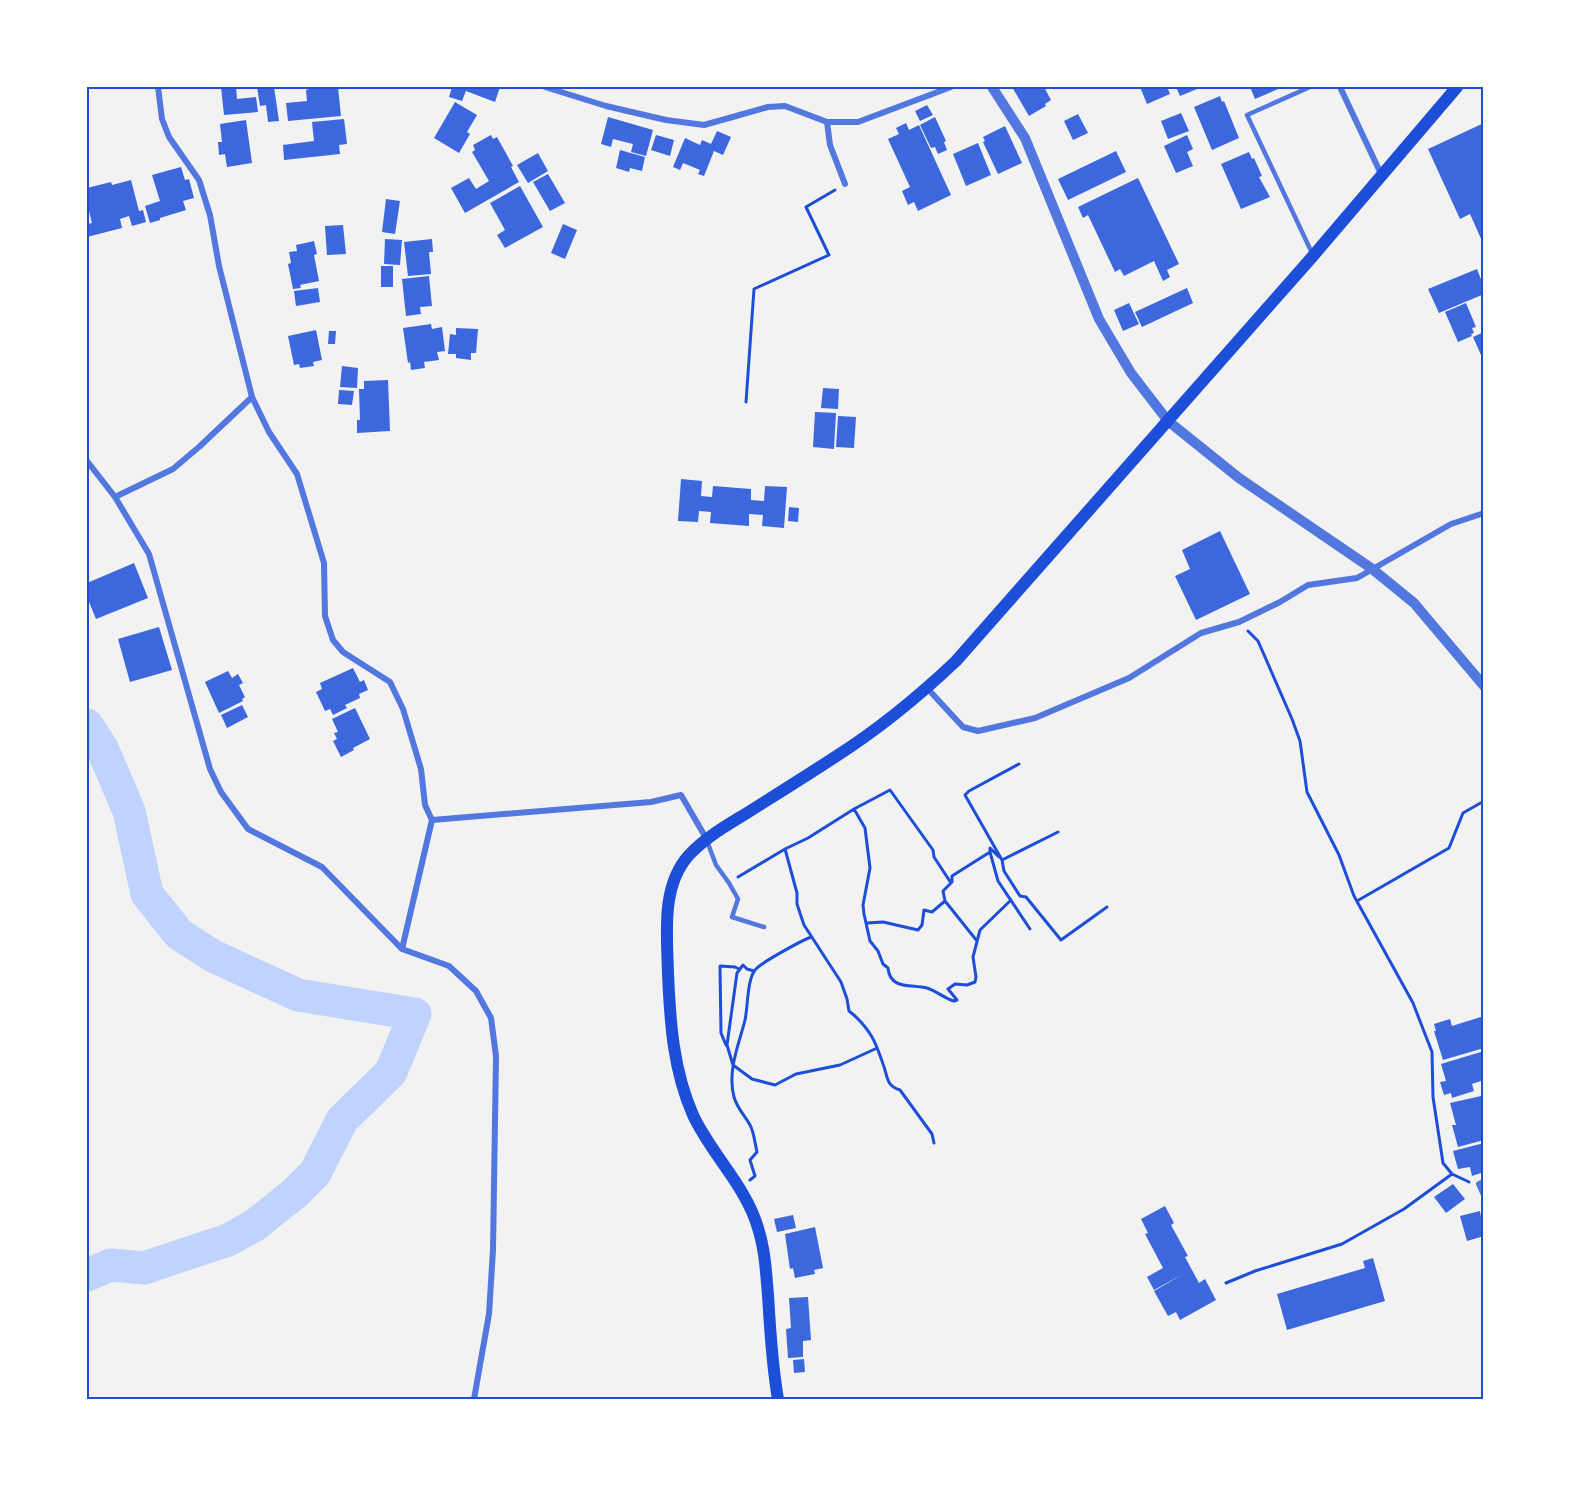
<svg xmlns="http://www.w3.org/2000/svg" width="1571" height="1486" font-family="Quicksand,sans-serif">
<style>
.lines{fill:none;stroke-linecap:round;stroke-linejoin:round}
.river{stroke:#bfd3fe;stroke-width:33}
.building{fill:#3d67dc}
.path{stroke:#1d4ed8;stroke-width:3}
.service{stroke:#5277de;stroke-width:4.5}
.minor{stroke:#5277de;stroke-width:6}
.tertiary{stroke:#5277de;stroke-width:10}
.secondary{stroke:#1d4ed8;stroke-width:12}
.neatline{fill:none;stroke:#1d4ed8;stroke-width:2}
</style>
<rect width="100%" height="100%" fill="#f2f2f2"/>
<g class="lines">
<path class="river" d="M87,725L102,748L129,811L147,894L179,934L213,956L298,995L415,1014L391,1072L342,1120L315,1173L295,1193L255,1225L228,1240L144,1268L111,1265L87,1275"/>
</g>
<path class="building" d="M221,87H236L237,99L256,97L258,112L224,115Z
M257,87H274L279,121L268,122L266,105L260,106Z
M309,87H338L341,116L288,121L286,103L307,101L306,90L309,89Z
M452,87H500L495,102L466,91L462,101L449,97Z
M1012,87H1044L1051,100L1045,104L1046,106L1029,116Z
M1140,87H1167L1170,94L1147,104Z
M1176,87H1202L1180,96Z
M1250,87H1283L1255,99Z
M1220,96L1222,102L1224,101L1239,138L1212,150L1194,107Z
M455,102L477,115L467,132L470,134L459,153L434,138Z
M927,105L933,115L920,121L915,111Z
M1181,113L1189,131L1168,139L1161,121Z
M1078,114L1088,133L1073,140L1064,121Z
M608,117L653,130L646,156L631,152L633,144L613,139L611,147L601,144Z
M935,117L946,141L944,142L947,150L938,154L935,147L931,148L920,125Z
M344,119L347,144L339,145L340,154L284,160L283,145L314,141L312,122Z
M246,120L252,163L227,167L225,154L219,155L218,142H222L220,124Z
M906,123L909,130L919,125L951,195L918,211L914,202L908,205L902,191L910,187L888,139L899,134L896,128Z
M1484,123V240L1482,241L1470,214L1460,219L1428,149Z
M1005,126L1022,163L998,174L983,142L985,141L983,137Z
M717,131L731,137L723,155L714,151L704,176L698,174L700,170L683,163L680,170L673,167L685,138L700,145L702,140L711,144Z
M491,135L493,139L497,137L513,166L511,167L519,182L465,213L451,188L469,178L476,189L489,181L472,152L475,150L473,145Z
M656,135L674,140L670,156L651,150Z
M1187,135L1193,149L1187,152L1193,166L1176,173L1164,146Z
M978,143L991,175L966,186L953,154Z
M620,150L645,157L642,171L630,168L629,172L616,168Z
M1116,151L1126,172L1068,200L1058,179Z
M1249,152L1252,159L1254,158L1262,176L1259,177L1270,197L1241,209L1221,164Z
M538,153L548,171L528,183L517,165Z
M181,167L185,180L189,179L194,198L183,201L186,210L160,218V220L150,223L145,206L160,201L152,175Z
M548,174L565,203L550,211L533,182Z
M1138,178L1179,264L1167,270L1170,277L1163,281L1154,261L1124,276L1120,269L1115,272L1088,215L1083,218L1078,207Z
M131,180L139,211L143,210L146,222L132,226L129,216L120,219L122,228L87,237V224L92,223L87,203V188L111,182L112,185Z
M520,186L543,227L505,248L497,235L505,230L490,203Z
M386,199L400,201L395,234L382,232Z
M563,224L577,230L565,259L551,253Z
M343,225L346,254L327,255L325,226Z
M385,239L402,240L400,265L384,264Z
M432,239L433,252H429L431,274L408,276L404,242Z
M314,241L317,254L314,255L319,281L300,285L301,288L293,289L288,264L291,263L289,252L297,251L296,245Z
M381,266H393V287H381Z
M1477,269L1484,287V294L1439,313L1428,289Z
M429,276L432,306L420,307L421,314L406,316L402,279Z
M318,288L320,302L296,306L294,291Z
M1187,288L1193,303L1142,327L1135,312Z
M1129,303L1139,324L1123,331L1114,310Z
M1466,303L1476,327L1472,328L1474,333L1471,334L1472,336L1458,342L1445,312Z
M431,324L432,329L442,327L445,351L437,352L439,360L424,362L425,368L411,370L410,362L408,363L403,328Z
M456,328L478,329L476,353H471V360L456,358V354H448L450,334L456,335Z
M316,330L322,360L313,362L314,366L300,368L299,364L294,365L288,336Z
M329,331H336L335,344H328Z
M1484,332V362L1473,337Z
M342,366L358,368L357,388L340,387Z
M388,380L390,431L357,433V420H360L359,389H364V381Z
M823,388L839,389L838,409L821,408Z
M339,390L354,391L352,405L338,404Z
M815,412L836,413L834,449L813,447Z
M838,416L856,417L854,448L836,447Z
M681,479L702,481L701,496L712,497L713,486L751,489V500L764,501L765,486L787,487L784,528L762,526L763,515L749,514V526L710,523L711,512L699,511L698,522L678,521Z
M789,507L799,508L798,522L788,521Z
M1220,531L1250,594L1196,620L1175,576L1190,569L1182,550Z
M134,563L148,598L96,619L87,597V583Z
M159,627L172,670L130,682L118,639Z
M353,668L360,682L364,680L368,690L359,694L360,698L345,705L347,708L333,715L330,709L325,711L316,692L322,689L320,683Z
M228,671L232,678L238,674L243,683L239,685L245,697L242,699L243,701L219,713L205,682Z
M242,705L248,717L227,728L221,715Z
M355,708L370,739L353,748L354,750L341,757L333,741L337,739L334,733L338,732L332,719Z
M1484,1016V1048L1443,1060L1434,1031H1436L1434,1024L1450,1019L1452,1026Z
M1484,1051V1080L1472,1084L1474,1091L1452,1098L1451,1093L1444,1095L1440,1082L1446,1081L1441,1064Z
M1481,1096L1482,1101H1484V1140L1458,1147L1452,1125H1456L1450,1103Z
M1484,1143V1172L1472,1176L1470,1167L1458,1169L1453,1151Z
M1453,1184L1465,1199L1446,1213L1434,1197Z
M1165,1206L1174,1223L1171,1225L1188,1256L1185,1257L1199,1283L1205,1279L1216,1300L1180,1320L1176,1312L1168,1316L1154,1291L1185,1273L1154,1290L1147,1277L1163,1268L1145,1234L1148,1233L1141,1219Z
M1480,1211L1484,1236L1467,1241L1460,1216Z
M793,1215L796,1228L777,1232L774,1219Z
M815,1227L823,1268L814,1270L815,1274L795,1278L793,1268L790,1269L785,1234Z
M1373,1258L1385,1301L1287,1330L1277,1294L1365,1268L1363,1261Z
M808,1297L811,1340L803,1341V1357L788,1358L786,1329L791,1328L789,1298Z
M804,1359L805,1372L794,1373L793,1360Z"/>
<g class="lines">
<path class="path" d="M746,402L754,289L829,255L806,207L835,190
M1248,631L1258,641L1292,719L1300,741L1307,792L1339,855L1354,896L1413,1003L1432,1052L1433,1097L1443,1163L1452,1174L1469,1182
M1019,764L969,791L965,795L1002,860L1004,871L1020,896L1026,897L1061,940L1107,907
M854,809L865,828L870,868L863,905L864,914L870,941L878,951L883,964L888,968C890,990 911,984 927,988C937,991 945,999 954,1001L957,1000L948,989L955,984L967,985L975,982L976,977L973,957L980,930L1011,900
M785,849L797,893V904L804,925L841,982L847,999L849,1011C858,1018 866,1027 872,1037C876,1044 880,1055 883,1064C888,1076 885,1085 900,1090L932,1134L934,1143
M990,852L998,881L1030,929
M1002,860L1058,832
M738,877L785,849L808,838L854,809L890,790L933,850L934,857L951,883
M945,901L977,941
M1357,901L1449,848L1463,813L1484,801
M867,923L883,922L918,930L922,925L924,910L932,912L945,901L943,891L952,882V876L990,852V848L999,857
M754,971L747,969L743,965L737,973L727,1045L733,1065L752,1079L775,1085L796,1074L840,1065L875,1049
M726,1045L721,1033L720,966L735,967L739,969
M750,1180L755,1176L750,1160L757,1152C755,1144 754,1132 750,1125C745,1116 737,1108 734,1097C727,1071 739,1044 745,1020C748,1007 747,980 755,970C760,963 801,941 811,937
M1226,1283L1255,1271L1342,1244L1404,1209L1452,1174"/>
<path class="service" d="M1310,87L1247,115L1312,253
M707,841L716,865L729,883L738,899L732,917L764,927"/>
<path class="minor" d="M158,87L162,119L169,137L199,180L210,215L219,266L252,397L269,432L297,474L324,563L325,616L333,640L343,652L390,682L403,709L421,769L425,805L432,820L402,949
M545,87L606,106L666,120L704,125L768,107L785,106L827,122H858L951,87
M1340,87L1382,176
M827,122L830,145L845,184
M87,461L115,497L149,554L210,769L221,792L248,829L322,867L402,949L449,966L476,991L491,1018L496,1056L493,1250L489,1314L474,1399
M115,497L173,469L199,447L252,397
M927,688L963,727L978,731L1035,718L1129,678L1201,633L1239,622L1280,602L1308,585L1357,578L1451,524L1484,513
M432,820L651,802L681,795L706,838
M1484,1182L1479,1184L1484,1195"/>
<path class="tertiary" d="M992,87L1025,138L1099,319L1131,373L1168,421L1239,478L1371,568L1414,603L1484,686"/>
<path class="secondary" d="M778,1399C772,1365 770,1330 768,1295C766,1272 765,1250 758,1228C746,1186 711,1154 693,1115C673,1070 670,1021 668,973C667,934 661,886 689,855C706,837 726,826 747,813C777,794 806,776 835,757C879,729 918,697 956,661L1313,256L1457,87"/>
</g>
<rect width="1571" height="1486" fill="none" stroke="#ffffff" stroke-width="177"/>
<rect x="88" y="88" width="1394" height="1310" class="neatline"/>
</svg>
